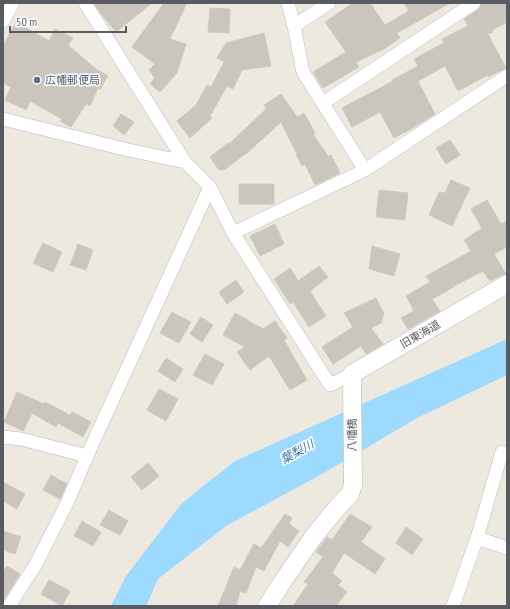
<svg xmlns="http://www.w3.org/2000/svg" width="510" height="609" font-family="'PT Sans Narrow','Noto Sans JP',sans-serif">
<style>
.water{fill:#9cdaff}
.building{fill:#cac5bd;stroke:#d2cabc}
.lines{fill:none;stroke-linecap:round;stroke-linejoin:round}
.street-casing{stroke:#b7babf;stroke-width:14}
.secondary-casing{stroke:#b5b9bf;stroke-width:19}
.street{stroke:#fff;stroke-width:13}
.secondary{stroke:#fff;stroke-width:18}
.service-dot{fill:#5c6f8a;stroke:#fff;stroke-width:1.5}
.labels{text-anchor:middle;stroke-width:3;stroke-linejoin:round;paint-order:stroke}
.service-label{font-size:11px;fill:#4e5e75;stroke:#fff;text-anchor:start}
.street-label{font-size:11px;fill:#585c61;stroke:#fff}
.water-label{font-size:12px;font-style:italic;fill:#2f76b1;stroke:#fff}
</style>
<rect width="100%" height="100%" fill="#ede9de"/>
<path class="water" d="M507,339V375L417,418L322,474L226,526L158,579L146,606H111L126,576L182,503L235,461Z"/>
<path class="building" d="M94,3H152L116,32L102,15Z
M164,3H187L170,39L186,44L177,73L160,92L150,84L155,78L149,70L155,64L132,47Z
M353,3H370L385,25L409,11L404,3H450L397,33L400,38L384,49L356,62L359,67L323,88L313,72L346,52L325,22Z
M482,3H507V22L492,30L493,32L488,34L506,68L488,77V75L458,91L445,66L418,81L435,114L413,128L394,138L380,112L352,127L342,108L393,81L392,80L418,66L414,59L444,43L442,39L468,26L464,19L479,9L481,6Z
M210,8L230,9L229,33L208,32Z
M16,22L49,41L55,29L73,38L68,45L96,69L108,76L100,89L98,88L90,106L86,104L71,127L60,121L62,119L30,101L26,110L5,100L11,87L3,83V46Z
M264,33L271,66L242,70L233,89L227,86L210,116L212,118L190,138L177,121L196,105L207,85L211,87L224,62L217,58L226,43Z
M281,94L297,117L304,113L315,133L313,134L328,156L331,155L340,173L315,185L305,164L302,166L296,154H297L281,122L246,154H245L224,170H219L210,157L228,143L229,144L266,109L264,105Z
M121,114L134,122L124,135L113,126Z
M450,140L460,155L446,164L436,148Z
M451,180L470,188L452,226L429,215L439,192L445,193Z
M239,184H274V204H239Z
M379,190L408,193L405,220L376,217Z
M487,200L501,224L507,221V247L494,254L506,274L502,275L490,281L483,271L454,286V287L432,299L440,311L408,329L401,318L414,311L406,296L430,282L426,276L471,251L464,240L482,228L471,209Z
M275,224L284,244L260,256L250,236Z
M43,243L62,252L53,272L33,263Z
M78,244L93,250L86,270L70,265Z
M372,246L400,254L394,276L369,269Z
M319,266L328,277L310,291L326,316L309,327L293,302L290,304L274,279L290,268L298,281Z
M236,280L244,292L227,304L219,292Z
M376,298L384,313L381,323L371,328L383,344L366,354L361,346L333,364L322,347L353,327L344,313Z
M172,312L191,322L179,343L160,333Z
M235,313L263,329L275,321L287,338L284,340L307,380L290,390L269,356L250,370L237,352L245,347L223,335Z
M201,317L213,325L202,342L190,334Z
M205,354L224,364L212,385L193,375Z
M166,358L183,369L175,382L158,371Z
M159,389L178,399L166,421L147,410Z
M17,392L44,404L45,402L70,415L72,412L91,422L83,437L58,423L56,427L32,413L23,431L4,422Z
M148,463L159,476L142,490L131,477Z
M51,475L67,484L60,499L43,490Z
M3,482L25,494L17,509L3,501Z
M109,510L128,521L120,535L100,525Z
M285,514L292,518L289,524L299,531L288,547L280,541L264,571L256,567L246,593L240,591L236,606H218L234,567L240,570L254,544L261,548Z
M350,514L372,527L361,542L385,559L375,574L344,553L332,573L342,581L338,585L347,592L336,606H293L308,584L304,582L323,557L316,552L327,537L332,540Z
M82,521L101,532L93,546L74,536Z
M406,527L423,539L412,555L396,543Z
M3,531L21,537L15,554L3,550Z
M7,566L20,574L3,601V572Z
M49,580L70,591L62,606L41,594Z"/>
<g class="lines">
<defs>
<path id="street" d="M85,3L185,162L210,187L233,233L330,385L352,374
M288,3L294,26L303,72L365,170
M3,21L13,3
M294,26L329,3
M323,103L474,3
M3,119L124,149L185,162
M233,233L365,170L507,76
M3,437L21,439L87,456
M477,538L507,548
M9,606L36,564L67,503L87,456L210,187
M453,606L477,538L502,452"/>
<path id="secondary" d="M267,606L283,581L314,536L336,509L350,494L353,485L352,374L507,284"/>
</defs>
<use href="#street" class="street-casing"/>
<use href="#secondary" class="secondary-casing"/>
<use href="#street" class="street"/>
<use href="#secondary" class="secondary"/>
</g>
<circle class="service-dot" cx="37" cy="80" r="4"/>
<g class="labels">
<g class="service-label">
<text x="45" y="84">広幡郵便局</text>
</g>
<g class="street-label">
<text transform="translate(420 334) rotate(-30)" y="4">旧東海道</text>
<text transform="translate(352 435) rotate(-90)" y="4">八幡橋</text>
</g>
<g class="water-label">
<text transform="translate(297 452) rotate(-29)" y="4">葉梨川</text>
</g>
</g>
<rect width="510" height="609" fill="none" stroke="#585c61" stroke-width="8"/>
<path d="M10 26v6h116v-6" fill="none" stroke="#585c61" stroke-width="2"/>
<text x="16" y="26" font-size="12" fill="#585c61" stroke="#ffffff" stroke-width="3" paint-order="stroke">50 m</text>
</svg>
